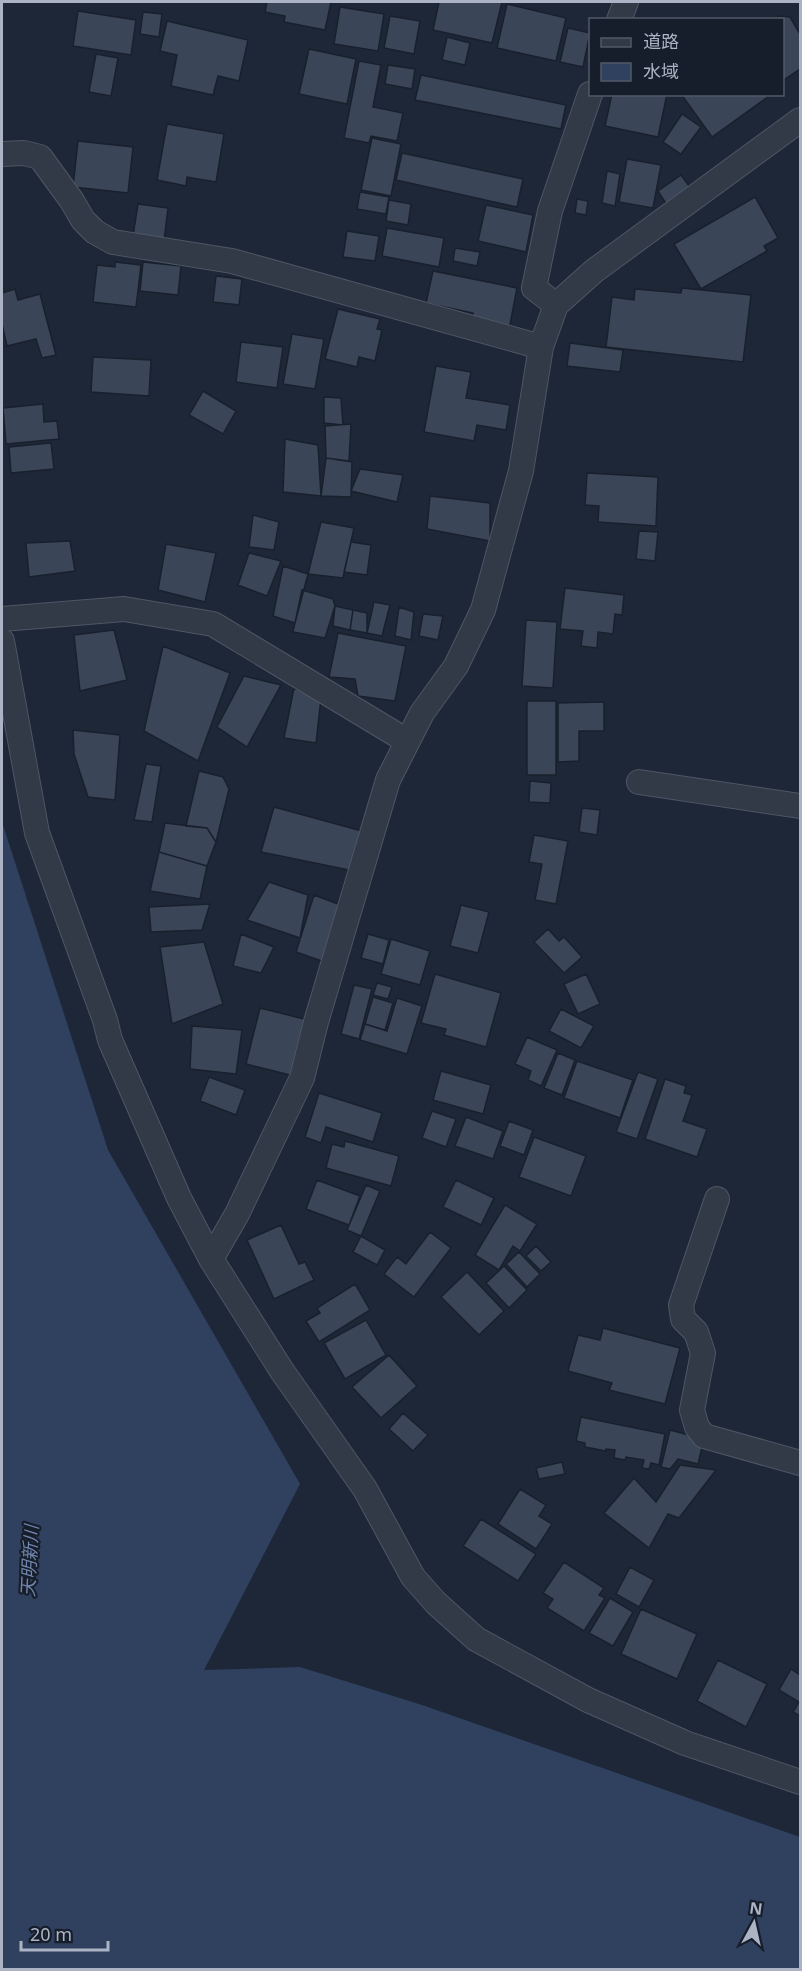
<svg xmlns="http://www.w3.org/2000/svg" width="802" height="1971" font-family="'Noto Sans','Noto Sans JP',sans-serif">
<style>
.water{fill:#30415f}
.building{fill:#3a4557;stroke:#19202d;stroke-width:1.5}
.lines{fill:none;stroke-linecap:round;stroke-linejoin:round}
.minor-casing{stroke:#4f5665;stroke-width:26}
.minor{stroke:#323947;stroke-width:24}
.labels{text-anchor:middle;stroke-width:4.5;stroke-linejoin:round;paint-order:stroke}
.water-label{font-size:18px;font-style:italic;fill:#7287af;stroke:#171e2b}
</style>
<rect width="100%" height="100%" fill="#1e2737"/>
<path class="water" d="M2,822L108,1150L300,1484L204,1670L300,1667L422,1705L800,1837V1969H2Z"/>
<path class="building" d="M267,2H331L325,30L284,22L285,16L265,12Z
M439,2H502L492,43L433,30Z
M507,4L566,18L556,61L497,48Z
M340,7L384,14L378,51L334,44Z
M78,11L136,20L131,55L73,46Z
M143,12L162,14L159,37L140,34Z
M390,16L420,21L414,54L384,48Z
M779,16L790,17L800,34V69L782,81V20H774Z
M167,21L248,40L239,81L218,76L213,95L171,86L177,55L160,51Z
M568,28L590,33L583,67L560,62Z
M447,37L470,43L465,65L442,60Z
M309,49L356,59L347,104L299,94Z
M96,54L118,58L111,96L89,92Z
M359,61L381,65L373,107L403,113L397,141L371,136L369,143L344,138Z
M388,65L415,69L412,89L385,84Z
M421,75L566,105L561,129L415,100Z
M612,94H667L658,137L605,126Z
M681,94H772L712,137Z
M682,114L701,127L681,154L663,142Z
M167,124L224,134L216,182L187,177L186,186L157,180Z
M372,138L401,144L391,196L361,190Z
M78,141L133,147L128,193L73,187Z
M402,153L523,179L517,207L396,180Z
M627,159L661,165L653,208L619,202Z
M607,171L620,174L615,206L602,203Z
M681,175L692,190L668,207L658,191Z
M360,192L389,197L386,214L357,209Z
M755,197L778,238L764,246L767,251L701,289L674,244Z
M577,199L588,201L586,215L575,213Z
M389,200L411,204L408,225L386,221Z
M138,204L168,208L164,241L133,236Z
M486,205L533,215L526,252L478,241Z
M387,228L444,238L439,267L382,256Z
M347,231L379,236L375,261L343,257Z
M455,248L480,252L477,266L453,261Z
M115,262L141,265L136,307L93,302L97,265L115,267Z
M143,262L181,266L178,295L140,291Z
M433,271L517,288L509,330L471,322L473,313L426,303Z
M216,276L242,279L239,305L213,302Z
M682,288L751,295L743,362L606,347L612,297L634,300L635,289L681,293Z
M15,289L18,300L40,294L56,355L42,358L36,339L7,346L2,324V293Z
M338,309L380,319L377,329L382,330L375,361L359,357L357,367L325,359Z
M292,334L324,339L315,389L283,384Z
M241,342L283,347L277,388L236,382Z
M570,343L623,350L620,372L567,366Z
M93,357L151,360L149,396L91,392Z
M436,366L471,372L466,398L510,405L506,430L477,425L474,441L424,432Z
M203,391L236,411L223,434L189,415Z
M324,397L341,398L343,425L324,423Z
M43,404L44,422L57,421L59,439L6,444L3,408Z
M351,424L349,461L326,458L325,426Z
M285,439L318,445L321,496L283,492Z
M51,443L54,469L11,473L9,447Z
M326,458L352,462L351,497L321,496Z
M360,469L403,475L397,502L351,491Z
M587,473L658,477L656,526L598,522L599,506L585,505Z
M430,496L490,503V541L427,529Z
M253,515L279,522L274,550L249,547Z
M321,522L354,528L343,578L308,574Z
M639,531L658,532L655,561L636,559Z
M70,541L75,571L29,577L26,543Z
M351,542L371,545L367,575L344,572Z
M166,544L216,553L205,602L158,590Z
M249,553L281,561L267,596L238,585Z
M283,566L308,574L295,623L273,616Z
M565,588L624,595L622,615L615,614L613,634L598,632L597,648L581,646L583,631L560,629Z
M302,590L333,599L335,606L325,638L293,632Z
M374,602L390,605L382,636L367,633Z
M335,606L353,610L350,630L333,626Z
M399,607L414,612L411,640L395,636Z
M353,610L367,613V633L350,630Z
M423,614L443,616L438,640L419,636Z
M526,620L557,622L553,688L522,686Z
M114,630L127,680L80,691L74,635Z
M338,633L406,646L395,701L358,696L355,679L329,677Z
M163,646L230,673L198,761L144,731Z
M244,676L281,685L247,747L217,727Z
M294,688L321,698L316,743L284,738Z
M527,701H556V775H527Z
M604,702V731H579V761L558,762V703Z
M73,730L120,735L115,800L88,797L74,754Z
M146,764L161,766L152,822L134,820Z
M199,771L223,777L229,789L216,842L207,828L186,826Z
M530,781L551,783L550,803L529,802Z
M274,807L362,831L349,870L261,852Z
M582,808L600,810L597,835L579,832Z
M165,823L207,828L216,842L207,866L159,852Z
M534,835L568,841L556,904L535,900L542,864L529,862Z
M159,852L207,866L200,899L150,891Z
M269,882L308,895L300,938L247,920Z
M314,895L346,907L330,964L296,952Z
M210,904L202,930L151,932L149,907Z
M461,905L489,912L478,953L450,946Z
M548,929L559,941L564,937L582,957L564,973L534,942Z
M241,934L274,947L261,973L233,966Z
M368,934L389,940L383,964L361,958Z
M391,939L430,951L420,985L381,974Z
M204,942L223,1004L172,1024L160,947Z
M435,974L501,993L486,1047L444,1035L446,1029L421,1023Z
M586,974L600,1004L578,1014L564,984Z
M377,983L392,987L388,999L373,995Z
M354,985L372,989L359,1039L341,1034Z
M373,997L393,1003L385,1030L365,1024Z
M397,998L422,1006L407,1054L360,1040L365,1024L387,1031Z
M260,1008L316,1022L302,1078L246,1064Z
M561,1009L594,1026L581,1048L549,1031Z
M192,1026L242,1030L236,1074L190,1069Z
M527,1037L557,1050L541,1086L528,1080L531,1071L515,1064Z
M558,1053L575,1060L562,1095L544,1088Z
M577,1061L633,1080L620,1118L564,1098Z
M441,1071L491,1085L483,1114L433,1100Z
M638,1072L658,1079L637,1139L616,1132Z
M209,1077L245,1090L236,1115L200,1101Z
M665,1079L686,1086L684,1093L692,1095L683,1121L707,1129L697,1157L645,1139Z
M319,1093L382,1113L373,1142L326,1127L321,1143L305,1137Z
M432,1111L456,1119L446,1147L422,1138Z
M466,1117L503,1131L493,1159L455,1146Z
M509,1121L533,1130L524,1155L500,1146Z
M534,1137L586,1156L571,1196L519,1177Z
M345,1141L399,1156L391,1186L326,1168L332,1144L344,1147Z
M317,1180L360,1196L349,1225L306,1209Z
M456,1180L494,1198L481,1225L443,1207Z
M366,1185L380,1191L361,1236L347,1230Z
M505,1205L537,1224L520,1251L513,1246L499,1270L475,1255Z
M281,1225L299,1264L305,1262L314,1280L274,1299L247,1240Z
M430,1232L451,1248L414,1297L384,1274L397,1257L406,1264Z
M361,1236L385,1250L377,1265L353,1252Z
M536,1246L551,1262L541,1271L526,1256Z
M519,1252L540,1274L527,1287L506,1264Z
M504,1266L527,1290L509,1308L486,1283Z
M467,1272L504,1311L479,1335L441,1297Z
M355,1284L370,1310L319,1342L306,1321L320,1313L317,1308Z
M366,1320L386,1355L345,1379L324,1343Z
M603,1328L680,1348L665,1404L609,1390L612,1383L568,1371L578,1335L600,1340Z
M389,1355L417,1386L381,1418L352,1387Z
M403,1413L428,1435L413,1451L389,1429Z
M581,1417L665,1434L659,1465L651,1463L649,1469L642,1468L644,1460L626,1457L625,1460L614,1458L615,1450L606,1449V1451L585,1447V1443L576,1441Z
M670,1430L704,1439L698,1464L678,1459L670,1469L661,1467Z
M562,1462L565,1474L539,1479L536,1468Z
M680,1465L716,1470L679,1518L668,1514L649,1548L604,1513L634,1478L656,1502Z
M520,1489L546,1505L539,1516L552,1524L536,1549L498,1524Z
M481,1519L536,1554L518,1581L463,1546Z
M564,1562L604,1588L599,1595L605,1598L584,1631L547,1608L553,1599L543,1593Z
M630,1567L654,1580L639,1607L616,1594Z
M610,1598L633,1612L613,1646L589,1633Z
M641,1609L697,1634L677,1679L621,1654Z
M718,1660L767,1684L746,1727L697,1701Z
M791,1669L800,1675V1716L793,1712L799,1702L779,1690Z"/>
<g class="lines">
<defs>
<path id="minor" d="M619,20L626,2
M2,154L24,153L40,157L72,201L83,220L95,232L113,242L232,261L541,347
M556,305L534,288L550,211L590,94
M2,619L124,609L213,624L407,741
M2,641L37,833L105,1020L110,1040L179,1198L211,1259L282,1371L365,1489L413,1577L436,1603L476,1639L588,1700L685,1743L800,1782
M639,782L800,806
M717,1199L681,1305L683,1319L696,1332L703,1353L692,1410L697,1427L704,1436L800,1463
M211,1259L237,1214L302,1078L316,1022L388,780L422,713L456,666L483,610L521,471L541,347L556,305L594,271L800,120"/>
</defs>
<use href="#minor" class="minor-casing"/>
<use href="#minor" class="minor"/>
</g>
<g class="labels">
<g class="water-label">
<text transform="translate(30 1561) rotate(-87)" y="6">天明新川</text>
</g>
</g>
<rect width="802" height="1971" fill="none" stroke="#abb3c4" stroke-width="6"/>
<rect x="589" y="18" width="195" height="78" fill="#171e2b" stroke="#525a68" stroke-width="1.5"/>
<rect x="601" y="38" width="30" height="9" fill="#323947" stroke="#525a68" stroke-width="1.5"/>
<text x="643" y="48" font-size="18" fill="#abb3c4">道路</text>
<rect x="601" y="63" width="30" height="18" fill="#30415f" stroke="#525a68" stroke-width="1.5"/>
<text x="643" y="78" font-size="18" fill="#abb3c4">水域</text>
<g transform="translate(754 1923) rotate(8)" stroke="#171e2b" stroke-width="4.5" paint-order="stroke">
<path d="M0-4.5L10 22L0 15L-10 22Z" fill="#abb3c4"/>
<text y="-9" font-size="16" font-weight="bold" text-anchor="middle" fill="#abb3c4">N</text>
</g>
<path d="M21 1941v9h87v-9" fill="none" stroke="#abb3c4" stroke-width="3"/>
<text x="30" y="1941" font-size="18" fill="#abb3c4" stroke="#171e2b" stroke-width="4.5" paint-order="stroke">20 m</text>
</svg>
